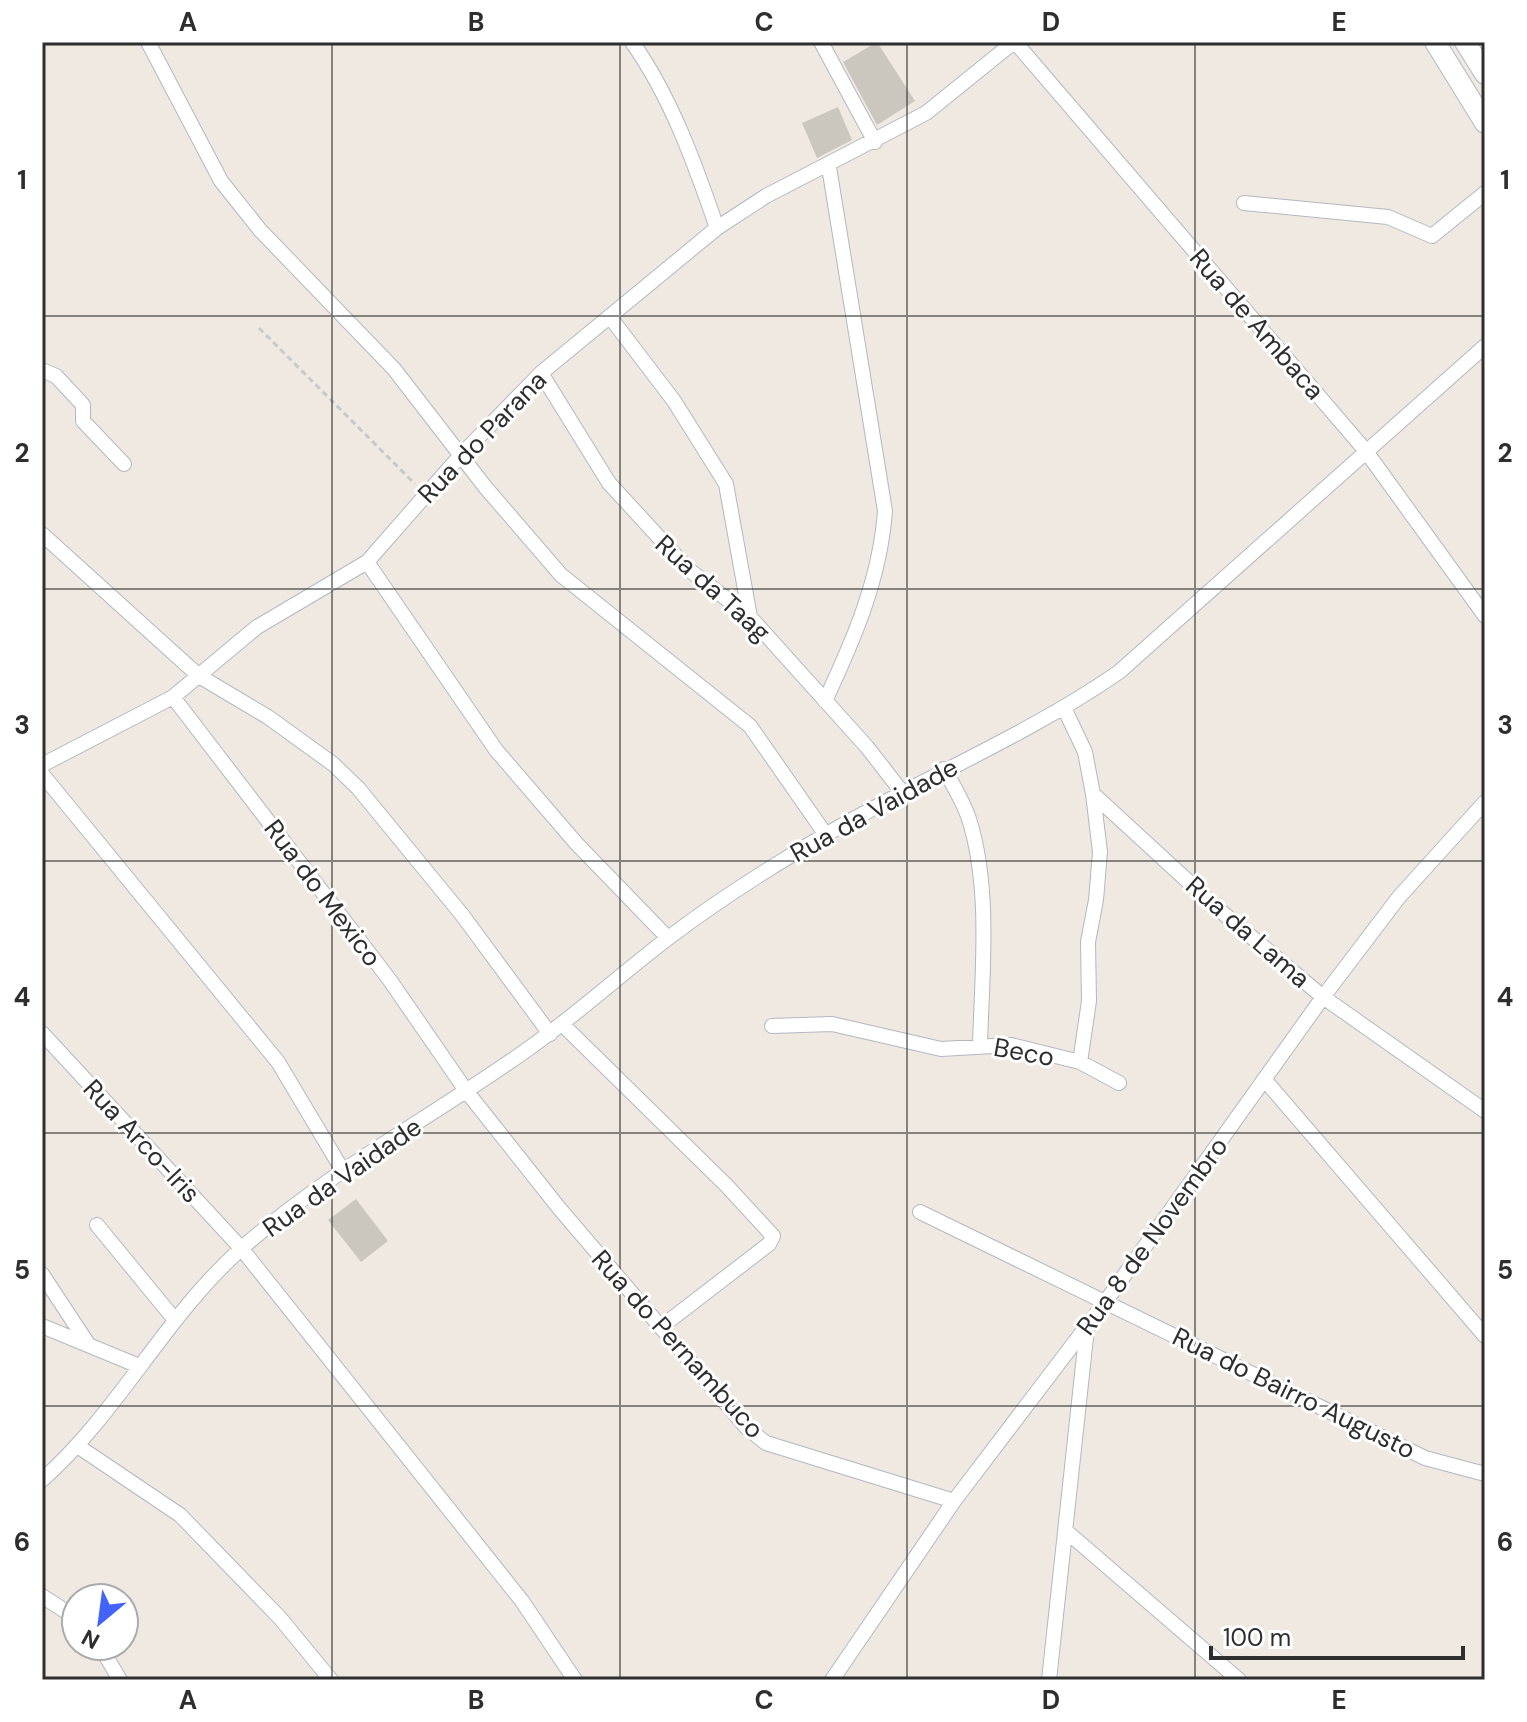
<svg xmlns="http://www.w3.org/2000/svg" width="1527" height="1722" font-family="'DM Sans',sans-serif">
<style>
.building{fill:#cbc7bf}
.lines{fill:none;stroke-linecap:round;stroke-linejoin:round}
.minor-casing{stroke:#b4b7c1;stroke-width:16}
.secondary-casing{stroke:#b4b7c1;stroke-width:22}
.path{stroke:#c9c9c9;stroke-width:3;stroke-dasharray:6 4;stroke-linecap:butt}
.minor{stroke:#fff;stroke-width:14}
.secondary{stroke:#fff;stroke-width:20}
.grid{fill:none;stroke:#2e2e2e;stroke-width:2;stroke-opacity:0.55}
.labels{text-anchor:middle;stroke-width:6;stroke-linejoin:round;paint-order:stroke}
.street-label{font-size:26px;fill:#2e2e2e;stroke:#fff}
.neatline{fill:none;stroke:#2e2e2e;stroke-width:3}
.grid-label{font-size:26px;text-anchor:middle;font-weight:bold;fill:#2e2e2e}
</style>
<rect width="100%" height="100%" fill="#efe9e1"/>
<path class="building" d="M877,42L915,101L877,125L843,62Z
M838,107L852,140L817,158L802,123Z
M356,1199L388,1241L361,1262L328,1220Z"/>
<g class="lines">
<defs>
<path id="minor" d="M148,42L221,181L260,230L394,369L486,488L561,575L750,726L826,835
M632,42C671,97 695,164 717,228
M821,42L875,142
M1015,42L1365,450L1485,616
M1244,203L1388,217L1432,236L1485,193
M610,317L674,401L726,484L750,617
M42,370L56,376L83,405V421L124,464
M541,373L609,483L688,569L750,617L867,747L902,792
M42,534L199,676L268,717L333,764L358,788L463,916L550,1034
M367,562L496,750L576,843L668,938
M173,697L389,979L467,1092L559,1208L747,1428L766,1443L954,1501
M825,701C854,639 880,579 885,511L829,167
M1065,710L1085,752L1093,794L1217,908L1323,997L1485,1111
M42,765L173,697L257,627L367,562L460,456L541,373L717,228L766,196L926,113L1014,42
M944,769C953,785 963,801 969,819C991,888 982,973 980,1045
M42,774L278,1062L343,1171
M562,1024L727,1186L773,1236L769,1244L661,1327
M772,1026L832,1024L941,1049L1011,1045L1080,1062L1119,1083
M42,1033L241,1248L522,1601L575,1680
M1080,1062L1089,1001L1088,942L1096,900L1100,852L1093,794
M1264,1079L1485,1336
M920,1212L1425,1458L1485,1474
M97,1225L175,1320
M42,1274L88,1344
M42,1326L139,1366
M79,1447L180,1515L280,1618L331,1680
M42,1480C119,1412 165,1316 242,1248C329,1171 434,1116 528,1049C576,1015 620,975 667,939C718,900 772,866 827,834C923,778 1028,735 1119,672L1485,346
M1066,1531L1239,1680
M42,1596L76,1618
M100,1646L120,1680
M832,1680L954,1501L1106,1301L1323,997L1399,897L1485,802
M1049,1680L1087,1328"/>
<path id="secondary" d="M1435,42L1485,123
M1465,42L1485,74"/>
</defs>
<use href="#minor" class="minor-casing"/>
<use href="#secondary" class="secondary-casing"/>
<path class="path" d="M259,328L415,484"/>
<use href="#minor" class="minor"/>
<use href="#secondary" class="secondary"/>
</g>
<path class="grid" d="M332,42V1680M620,42V1680M907,42V1680M1195,42V1680M42,316H1485M42,589H1485M42,861H1485M42,1133H1485M42,1406H1485"/>
<g class="labels">
<g class="street-label">
<text transform="translate(1257 324) rotate(49)" y="9">Rua de Ambaca</text>
<text transform="translate(482 437) rotate(-46)" y="9">Rua do Parana</text>
<text transform="translate(713 588) rotate(42)" y="9">Rua da Taag</text>
<text transform="translate(874 810) rotate(-29)" y="9">Rua da Vaidade</text>
<text transform="translate(323 893) rotate(53)" y="9">Rua do Mexico</text>
<text transform="translate(1248 932) rotate(41)" y="9">Rua da Lama</text>
<text transform="translate(1024 1052) rotate(10)" y="9">Beco</text>
<text transform="translate(142 1141) rotate(47)" y="9">Rua Arco-Iris</text>
<text transform="translate(342 1177) rotate(-35)" y="9">Rua da Vaidade</text>
<text transform="translate(1152 1236) rotate(-54)" y="9">Rua 8 de Novembro</text>
<text transform="translate(678 1344) rotate(48)" y="9">Rua do Pernambuco</text>
<text transform="translate(1294 1393) rotate(26)" y="9">Rua do Bairro Augusto</text>
</g>
</g>
<rect width="1527" height="1722" fill="none" stroke="#ffffff" stroke-width="88"/>
<g transform="translate(100 1622) rotate(209)"><circle r="38" fill="#ffffff" stroke="#ababab" stroke-width="2"/>
<path d="M0-6L14 30L0 20L-14 30Z" fill="#4264fb"/>
<text y="-12" font-size="22" font-weight="bold" text-anchor="middle" fill="#2e2e2e">N</text>
</g>
<path d="M1211 1646v12h252v-12" fill="none" stroke="#2e2e2e" stroke-width="4"/>
<text x="1223" y="1646" font-size="24" fill="#2e2e2e" stroke="#ffffff" stroke-width="6" paint-order="stroke">100 m</text>
<rect x="44" y="44" width="1439" height="1634" class="neatline"/>
<g class="grid-label">
<text x="188" y="31">A</text>
<text x="476" y="31">B</text>
<text x="764" y="31">C</text>
<text x="1051" y="31">D</text>
<text x="1339" y="31">E</text>
<text x="22" y="189">1</text>
<text x="1505" y="189">1</text>
<text x="22" y="462">2</text>
<text x="1505" y="462">2</text>
<text x="22" y="734">3</text>
<text x="1505" y="734">3</text>
<text x="22" y="1006">4</text>
<text x="1505" y="1006">4</text>
<text x="22" y="1279">5</text>
<text x="1505" y="1279">5</text>
<text x="22" y="1551">6</text>
<text x="1505" y="1551">6</text>
<text x="188" y="1709">A</text>
<text x="476" y="1709">B</text>
<text x="764" y="1709">C</text>
<text x="1051" y="1709">D</text>
<text x="1339" y="1709">E</text>
</g>
</svg>
